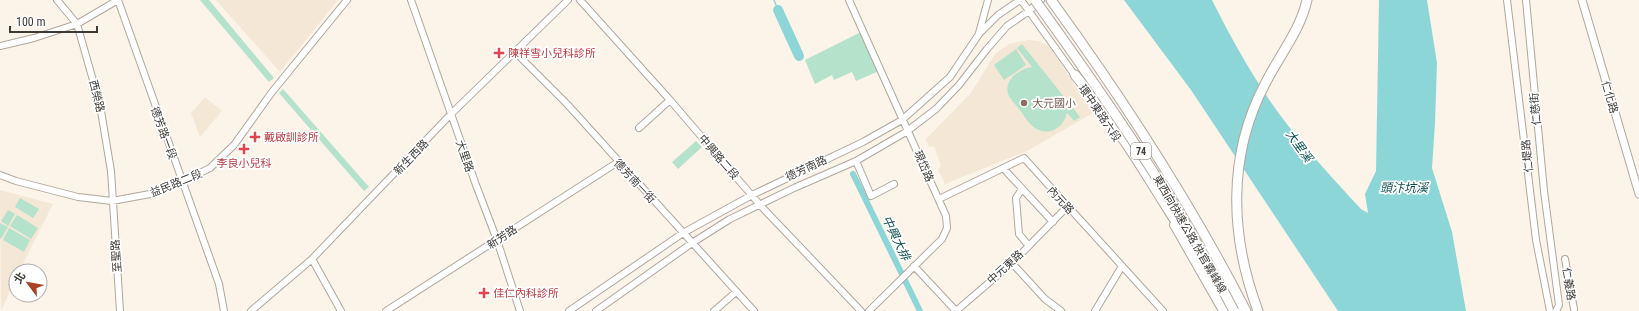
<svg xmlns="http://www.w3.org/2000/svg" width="1639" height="311" font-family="'Roboto Condensed','Noto Sans TC',sans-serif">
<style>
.built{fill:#f4e7d6}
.green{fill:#b4e2ca}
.water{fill:#8dd6d8}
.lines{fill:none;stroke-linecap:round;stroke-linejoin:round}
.stream{stroke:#8dd6d8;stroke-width:1.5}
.canal{stroke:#8dd6d8;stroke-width:6}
.river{stroke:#8dd6d8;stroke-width:10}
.minor-casing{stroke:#afa79d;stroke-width:8}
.major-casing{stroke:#afa79d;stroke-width:9}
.highway-casing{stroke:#afa79d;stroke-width:11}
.minor{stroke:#fff;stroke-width:6}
.major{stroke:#fff;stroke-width:7}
.highway{stroke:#fff;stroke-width:9}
.highway-bridge-casing{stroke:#afa79d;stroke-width:11;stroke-linecap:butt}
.highway-bridge{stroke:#fff;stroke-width:9}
.health-dot{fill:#e0444e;stroke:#fff;stroke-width:1.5}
.education-dot{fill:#8d6e63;stroke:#fff;stroke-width:1.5}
.labels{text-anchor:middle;stroke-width:3.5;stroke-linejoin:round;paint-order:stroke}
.shield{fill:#fff;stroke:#777572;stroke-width:1}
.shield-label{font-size:10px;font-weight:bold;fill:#3d3a36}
.health-label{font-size:11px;fill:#be3a42;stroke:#fff;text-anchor:start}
.street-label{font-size:11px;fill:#3d3a36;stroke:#fff}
.education-label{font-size:11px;fill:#785e54;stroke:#fff;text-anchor:start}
.water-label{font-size:12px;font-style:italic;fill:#0c4e50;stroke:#fff}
</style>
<rect width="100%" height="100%" fill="#fcf3e9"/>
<path class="built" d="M216,0H338L280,72Z
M1029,40L1039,41L1050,47L1093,113L1027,151L945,184L938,170L941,166L934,146L929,147L926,139L971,93L995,54L1009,44Z
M205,97L222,111L200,137L191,113Z
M0,190L53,204L22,266L19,271H16V277L1,311Z"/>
<path class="green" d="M200,0H209L274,78L269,82Z
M861,32L879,71L856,81L852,72L834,80L832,75L815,84L805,60Z
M1022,44L1080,117L1074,121L1067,113C1063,129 1047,138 1032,126C1027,121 1023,114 1019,109C1015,104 1010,99 1008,94C1004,79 1021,68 1032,67L1017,48Z
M1016,49L1026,65L1004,80L994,65Z
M283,89L369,187L364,191L279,93Z
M696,141L702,147L678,169L672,162Z
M20,198L39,209L33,218L15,207Z
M8,210L15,214L8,226L1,221Z
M17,215L38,228L31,239L10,226Z
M0,223L8,227L1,239L0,238Z
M9,228L30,240L24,252L3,240Z"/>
<path class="water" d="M1124,0H1212C1228,32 1246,65 1266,95C1293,136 1328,173 1361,209L1368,213L1365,194L1376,171L1379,0H1427L1437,63L1435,123L1432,168L1452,232L1466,311H1338L1191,90Z"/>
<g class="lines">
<path class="stream" d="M774,0L778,10"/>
<path class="canal" d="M853,174L920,311"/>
<path class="river" d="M778,10L799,56"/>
<defs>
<path id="minor" d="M57,0L77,24L100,105L111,171L120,311
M118,0L219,284L224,311
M411,0L476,185L497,240L520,311
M580,0L670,100L760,205L861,311
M849,0L946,216L947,228L942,239L869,311
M1021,0L1076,77
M1507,0L1536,240L1550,311
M1526,0L1544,191L1559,305L1556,311
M979,33L988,0
M0,46L34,38L77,24L118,0
M515,52L568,105L754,311
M639,128L670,100
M856,161L871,196L894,184
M1003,168L1053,222
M0,175L16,181L78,197L112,201L150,194L190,178L210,168L234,145L272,92L347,0
M1022,189L1016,198L1019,234L1029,246
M939,199L1024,158L1163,311
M1173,225L1222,311
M1205,250L1239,311
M312,259L341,311
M1565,259L1574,309
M1012,263L1045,299L1061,311
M914,266L956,311
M251,311L312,259L451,114L568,0
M386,311L618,162
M569,311L683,233L752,195L863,142L902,120L950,77L979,34L998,15L1020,0
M596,311L692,243L730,219L794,188L856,161L906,132L936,109L959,85L987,49L1007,26L1029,11L1041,0
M714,311L736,292
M956,311L1012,263L1067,207
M1095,311L1122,266"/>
<path id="major" d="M1582,0L1639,194"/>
<path id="highway" d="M1051,0C1123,99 1190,202 1246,311
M1075,75C1111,117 1140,164 1169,211C1190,244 1211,276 1229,311
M1258,311C1230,236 1227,156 1265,84C1279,56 1300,31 1307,0"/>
</defs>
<use href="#minor" class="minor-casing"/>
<use href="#major" class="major-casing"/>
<use href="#highway" class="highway-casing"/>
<use href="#minor" class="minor"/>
<use href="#major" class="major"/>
<use href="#highway" class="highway"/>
<defs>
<path id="highway-bridge" d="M1035,0C1107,100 1177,201 1234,311"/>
</defs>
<use href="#highway-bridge" class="highway-bridge-casing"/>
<use href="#highway-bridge" class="highway-bridge"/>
</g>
<g class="health-dot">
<path d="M497 47h4v4h4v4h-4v4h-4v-4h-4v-4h4z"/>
<path d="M253 131h4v4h4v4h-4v4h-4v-4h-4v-4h4z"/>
<path d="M242 143h4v4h4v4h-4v4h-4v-4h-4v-4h4z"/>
<path d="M482 287h4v4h4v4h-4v4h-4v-4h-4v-4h4z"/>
</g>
<circle class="education-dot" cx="1024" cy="103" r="4"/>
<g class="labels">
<rect class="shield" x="1131" y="143" width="20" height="16" rx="3"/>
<g class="shield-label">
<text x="1141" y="155">74</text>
</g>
<g class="health-label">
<text x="508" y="57">陳祥雪小兒科診所</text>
<text x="264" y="141">戴啟訓診所</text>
<text x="244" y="167" text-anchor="middle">李良小兒科</text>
<text x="493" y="297">佳仁內科診所</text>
</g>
<g class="street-label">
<text transform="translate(97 96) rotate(76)" y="4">西榮路</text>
<text transform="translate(1610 97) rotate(74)" y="4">仁化路</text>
<text transform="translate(1535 109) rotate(-95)" y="4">仁慈街</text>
<text transform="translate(1100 113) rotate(56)" y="4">環中東路六段</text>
<text transform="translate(164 133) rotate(70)" y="4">德芳路一段</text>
<text transform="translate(465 156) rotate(71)" y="4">大里路</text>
<text transform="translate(1527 156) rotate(-96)" y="4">仁堤路</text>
<text transform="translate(411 157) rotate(-46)" y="4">新生西路</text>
<text transform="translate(719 157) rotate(49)" y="4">中興路二段</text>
<text transform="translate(924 166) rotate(66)" y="4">現岱路</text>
<text transform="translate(806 168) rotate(-25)" y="4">德芳南路</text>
<text transform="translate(635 181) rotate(47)" y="4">德芳南一街</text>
<text transform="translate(176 183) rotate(-22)" y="4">益民路二段</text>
<text transform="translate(1061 200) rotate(47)" y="4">內元路</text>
<text transform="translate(1190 234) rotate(60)" y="4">東西向快速公路 快官霧峰線</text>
<text transform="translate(502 237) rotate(-33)" y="4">新芳路</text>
<text transform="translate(116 256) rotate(-94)" y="4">至聖路</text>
<text transform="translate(1005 267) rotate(-42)" y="4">中元東路</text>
<text transform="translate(1569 284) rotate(81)" y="4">仁義路</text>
</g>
<g class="education-label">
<text x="1032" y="107">大元國小</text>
</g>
<g class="water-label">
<text transform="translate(1299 146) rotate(54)" y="4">大里溪</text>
<text x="1404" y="192">頭汴坑溪</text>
<text transform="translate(896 238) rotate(64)" y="4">中興大排</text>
</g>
</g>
<g transform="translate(28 283) rotate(302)"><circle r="19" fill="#ffffff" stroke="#b1b0af"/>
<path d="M0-3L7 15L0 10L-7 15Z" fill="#a94122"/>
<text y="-6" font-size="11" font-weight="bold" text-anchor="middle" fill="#3d3a36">北</text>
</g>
<path d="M10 26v6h87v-6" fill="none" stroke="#3d3a36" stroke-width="2"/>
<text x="16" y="26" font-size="12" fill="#3d3a36" stroke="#ffffff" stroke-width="3" paint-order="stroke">100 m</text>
</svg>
